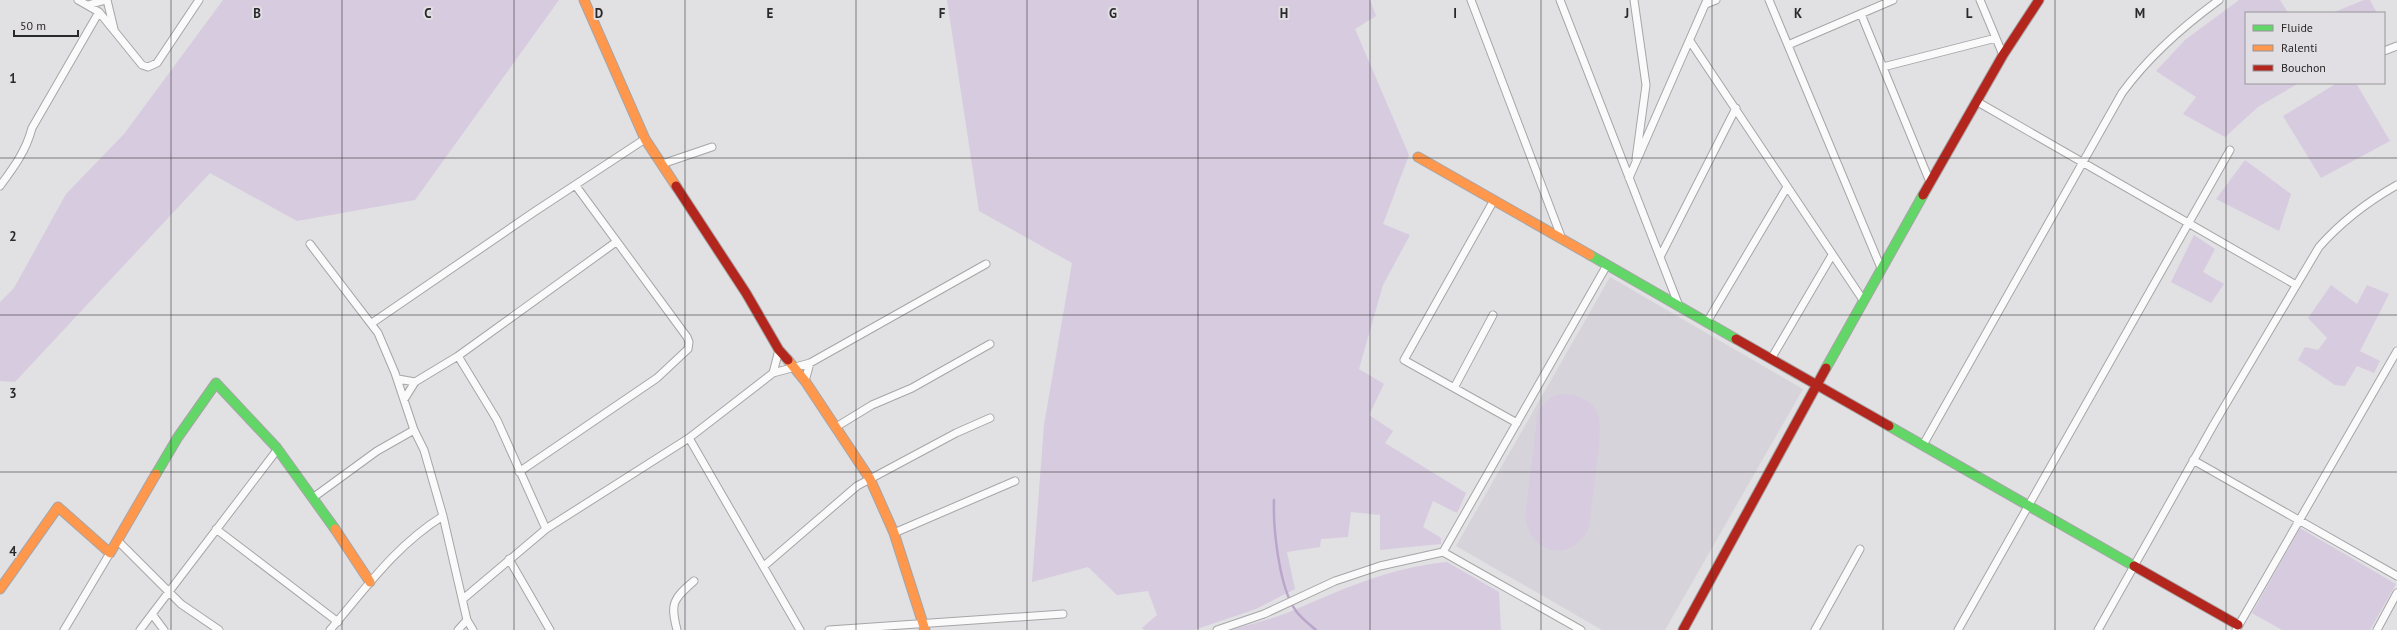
<svg xmlns="http://www.w3.org/2000/svg" width="2397" height="630" font-family="'PT Sans',sans-serif">
<style>
.built{fill:#d7d3da}
.green{fill:#d7cbe0}
.lines{fill:none;stroke-linecap:round;stroke-linejoin:round}
.stream{stroke:#baa6ca;stroke-width:2.5}
.street-casing{stroke:#a6a5a7;stroke-width:9}
.fast-casing{stroke:#a6a5a7;stroke-width:11}
.slow-casing{stroke:#a6a5a7;stroke-width:11}
.jam-casing{stroke:#a6a5a7;stroke-width:11}
.street{stroke:#fafafb;stroke-width:7}
.fast{stroke:#63d668;stroke-width:9}
.slow{stroke:#ff974d;stroke-width:9}
.jam{stroke:#b3261e;stroke-width:9}
.grid{fill:none;stroke:#29292a;stroke-width:1;stroke-opacity:0.55}
.grid-label{font-size:13px;text-anchor:middle;font-weight:bold;fill:#29292a;stroke:#e1dfe3;stroke-width:4;stroke-linejoin:round;paint-order:stroke}
</style>
<rect width="100%" height="100%" fill="#e1e0e2"/>
<path class="built" d="M1610,277L1803,389L1665,630H1602L1456,546Z"/>
<path class="green" d="M223,0H559L415,200L297,221L210,173L15,382L0,381V302L14,288L66,194L124,134Z
M947,0H1370L1376,16L1355,29L1409,155L1383,224L1410,235L1383,285L1359,369L1384,384L1369,415L1393,431L1385,443L1466,493L1457,513L1433,501L1423,527L1441,538V544L1380,550V515L1351,512L1348,537L1321,539L1320,547L1287,552L1295,589L1256,609L1194,630H1144L1142,628L1157,615L1148,591L1117,595L1088,567L1032,582L1044,425L1072,263L979,211Z
M2239,0H2280L2288,13H2246V83H2299L2258,107L2225,137L2183,114L2196,97L2156,71L2185,40Z
M2364,0H2370L2377,13H2332Z
M2337,83H2356L2390,141L2321,178L2283,116Z
M2245,160L2291,194L2279,231L2216,199Z
M2194,235L2215,249L2203,272L2224,284L2211,303L2171,282Z
M2331,285L2357,304L2367,285L2389,294L2360,351L2380,361L2374,373L2357,366L2345,386L2335,385L2298,360L2305,347L2318,350L2327,338L2308,318Z
M1563,394C1578,395 1592,400 1598,415C1604,430 1591,508 1588,530C1569,563 1532,555 1525,518L1538,410L1553,396Z
M2300,528L2396,584L2370,630H2282L2252,613Z
M1447,562L1499,592L1501,630H1231C1250,624 1269,620 1287,613C1341,590 1387,568 1447,562Z"/>
<g class="lines">
<path class="stream" d="M1274,500C1273,528 1279,588 1296,611C1301,618 1309,624 1316,630"/>
<defs>
<path id="street" d="M78,0L99,12L142,65L148,67L157,63L199,0
M107,0L114,29
M1471,0L1562,239
M1560,0L1679,306
M1634,0L1646,85L1636,159
M1769,0L1881,268
M1980,0L2003,55
M1706,4L1716,0
M88,5L106,0
M1861,14L1930,182
M1690,41L1863,300
M1788,45L1893,0
M2384,51L2397,46
M1883,67L1996,38
M1976,101L2296,285
M662,164L712,147
M1629,178L1707,0
M0,186C14,167 26,151 32,128L99,12
M1494,200L1404,360L1517,423
M310,244L378,333L395,373L414,430L424,450L443,516L467,620L473,630
M1660,257L1736,108
M1707,322L1787,187
M372,323L534,212L645,139
M1771,359L1832,255
M773,373L810,363L986,264
M398,379L415,382
M805,381L810,363
M1454,388L1493,315
M405,398L415,382L458,356
M836,427L872,405L912,388L990,344
M689,438L800,630
M1923,445L2122,93C2149,56 2182,27 2219,0
M2193,460L2397,576
M519,472L657,378L688,349L689,342L687,337L576,186
M314,497L377,451L414,430
M216,529L338,622
M546,529L497,420L458,356L616,242
M894,533L1015,481
M118,541L181,604L219,630
M1443,552L1607,265
M509,559L550,630
M764,566L857,486L956,433L990,418
M463,599L546,529L689,438L773,373L779,350
M64,630L110,553
M140,630L152,614
M164,630L152,614L277,450
M330,630C366,588 395,546 443,516
M458,630L467,620
M677,630C670,603 673,599 694,581
M829,630L1063,614
M1217,630L1264,614L1335,581L1380,566L1443,552L1581,630
M1815,630L1860,549
M1958,630L2230,150
M2098,630L2214,424L2319,247C2342,221 2367,202 2397,185
M2236,630L2397,351
M2377,630L2397,593"/>
<path id="fast" d="M1590,255L1736,339
M1826,368L1923,195
M1889,426L2134,566
M156,474L178,437L216,383L276,447L335,529"/>
<path id="slow" d="M584,0L645,139L676,186
M1418,157L1590,255
M788,360L805,381L870,479L894,533L925,630
M335,529L370,582
M0,589L58,507L110,553L156,474"/>
<path id="jam" d="M676,186L746,293L779,350L788,360
M1923,195L2003,55L2039,0
M1736,339L1889,426
M2134,566L2238,625
M1683,630L1826,368"/>
</defs>
<use href="#street" class="street-casing"/>
<use href="#fast" class="fast-casing"/>
<use href="#slow" class="slow-casing"/>
<use href="#jam" class="jam-casing"/>
<use href="#street" class="street"/>
<use href="#fast" class="fast"/>
<use href="#slow" class="slow"/>
<use href="#jam" class="jam"/>
</g>
<path class="grid" d="M171,0V630M342,0V630M514,0V630M685,0V630M856,0V630M1027,0V630M1198,0V630M1370,0V630M1541,0V630M1712,0V630M1883,0V630M2055,0V630M2226,0V630M0,158H2397M0,315H2397M0,472H2397"/>
<g class="grid-label">
<text x="257" y="18">B</text>
<text x="428" y="18">C</text>
<text x="599" y="18">D</text>
<text x="770" y="18">E</text>
<text x="942" y="18">F</text>
<text x="1113" y="18">G</text>
<text x="1284" y="18">H</text>
<text x="1455" y="18">I</text>
<text x="1627" y="18">J</text>
<text x="1798" y="18">K</text>
<text x="1969" y="18">L</text>
<text x="2140" y="18">M</text>
<text x="13" y="83">1</text>
<text x="13" y="241">2</text>
<text x="13" y="398">3</text>
<text x="13" y="556">4</text>
</g>
<rect x="2245" y="12" width="140" height="72" fill="#e1dfe3" stroke="#979699"/>
<rect x="2253" y="25" width="20" height="6" fill="#63d668" stroke="#979699"/>
<text x="2281" y="32" font-size="12" fill="#29292a">Fluide</text>
<rect x="2253" y="45" width="20" height="6" fill="#ff974d" stroke="#979699"/>
<text x="2281" y="52" font-size="12" fill="#29292a">Ralenti</text>
<rect x="2253" y="65" width="20" height="6" fill="#b3261e" stroke="#979699"/>
<text x="2281" y="72" font-size="12" fill="#29292a">Bouchon</text>
<path d="M14 30v6h64v-6" fill="none" stroke="#29292a" stroke-width="2"/>
<text x="20" y="30" font-size="12" fill="#29292a" stroke="#e1dfe3" stroke-width="3" paint-order="stroke">50 m</text>
</svg>
